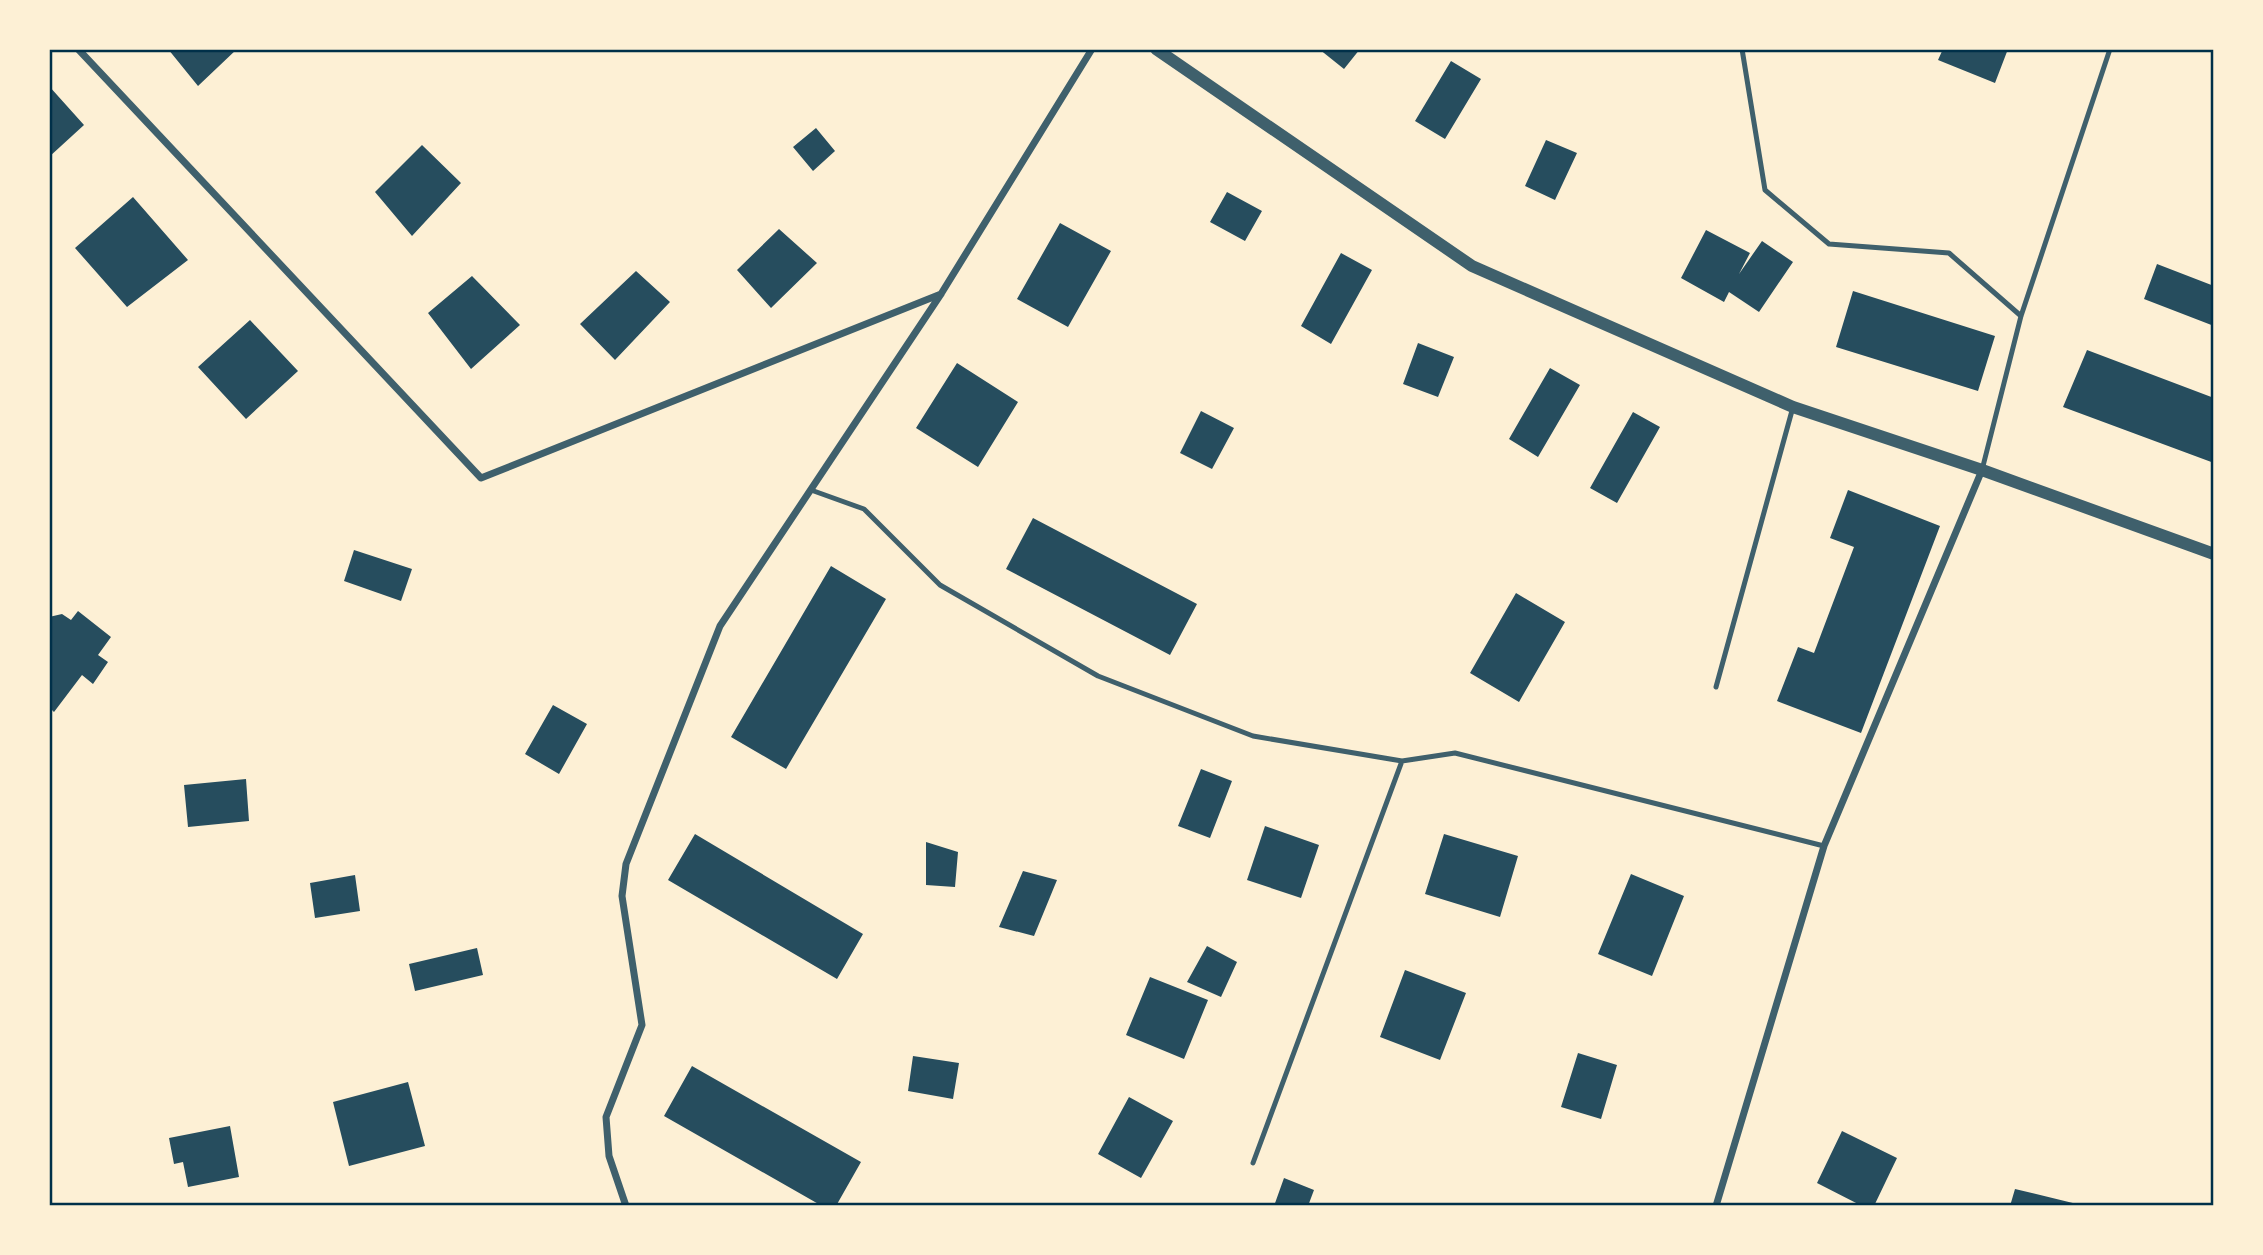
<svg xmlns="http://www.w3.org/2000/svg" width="2263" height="1255" font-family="'Times New Roman',serif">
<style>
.building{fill:#264d5e}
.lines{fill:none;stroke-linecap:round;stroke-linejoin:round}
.service{stroke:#3f606c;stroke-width:5}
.minor{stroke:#3f606c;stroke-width:7}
.tertiary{stroke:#3f606c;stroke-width:12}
.neatline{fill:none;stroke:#003049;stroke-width:2.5}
</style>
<rect width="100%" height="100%" fill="#fdf0d5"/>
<path class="building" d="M168,49H237L198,86Z
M1319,49H1360L1344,69Z
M1943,49H2008L1995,83L1938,60Z
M1451,61L1481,79L1445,139L1415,121Z
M49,86L84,125L49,157Z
M816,128L835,151L813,171L793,147Z
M1546,140L1577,153L1555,200L1525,186Z
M422,145L461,183L412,236L375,192Z
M1227,192L1262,211L1245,241L1210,222Z
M133,197L188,260L127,307L75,248Z
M1060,223L1111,251L1068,327L1017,299Z
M779,229L817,263L771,308L737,270Z
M1706,230L1750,253L1739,274L1762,241L1793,262L1759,312L1729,292L1724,302L1681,278Z
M1341,253L1372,270L1331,344L1301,326Z
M2157,264L2214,286V326L2144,299Z
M636,271L670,302L615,360L580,324Z
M472,276L520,325L471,369L428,313Z
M1853,291L1995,336L1978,391L1836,347Z
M250,320L298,371L246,419L198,367Z
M1418,343L1454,357L1438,397L1403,384Z
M2087,350L2214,398V463L2063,407Z
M957,363L1018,402L978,467L916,428Z
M1550,368L1580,385L1538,457L1509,439Z
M1201,411L1234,428L1212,469L1180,453Z
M1633,412L1660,427L1617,503L1590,488Z
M1848,490L1940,526L1861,733L1777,701L1798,647L1814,653L1854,547L1830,538Z
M1033,518L1197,604L1170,655L1006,569Z
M354,550L412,569L401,601L344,581Z
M831,566L886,599L786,769L731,737Z
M1516,593L1565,622L1519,702L1470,673Z
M78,611L111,637L98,655L108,662L93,684L82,675L54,712L49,707V617L62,614L71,620Z
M553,705L587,724L559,774L525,754Z
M1201,769L1232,781L1210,838L1178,826Z
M246,779L249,821L188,827L184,785Z
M1265,826L1319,845L1301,898L1247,880Z
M695,834L863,934L837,979L668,880Z
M1444,834L1518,856L1500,917L1425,894Z
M926,842L958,852L955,887L926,885Z
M1023,871L1057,880L1034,936L999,927Z
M1631,874L1684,896L1652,976L1598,954Z
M355,875L360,911L315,918L310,883Z
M1207,946L1237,962L1221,997L1187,982Z
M477,948L483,975L415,991L409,964Z
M1405,970L1466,993L1440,1060L1380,1037Z
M1150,977L1208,1000L1184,1059L1126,1035Z
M1578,1053L1617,1065L1601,1119L1561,1107Z
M913,1056L959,1063L953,1099L908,1091Z
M692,1066L861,1162L836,1206H822L664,1116Z
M408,1082L425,1146L349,1166L333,1102Z
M1129,1097L1173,1121L1141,1178L1098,1154Z
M230,1126L239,1177L188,1187L183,1162L174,1164L169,1138Z
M1842,1131L1897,1158L1874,1206H1862L1817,1183Z
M1284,1178L1314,1190L1308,1206H1274Z
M2015,1189L2081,1205V1206H2010Z"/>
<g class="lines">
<path class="service" d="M1742,49L1765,190L1829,244L1949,253L2021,316
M1982,470L2021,316L2110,49
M811,490L864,509L940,585L1098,676L1253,736L1402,761
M1716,687L1793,407
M1253,1163L1402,761L1455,753L1824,846"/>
<path class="minor" d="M78,49L481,478L941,294
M626,1206L609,1156L606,1117L642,1025L622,896L626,864L720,626L941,294L1092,49
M1716,1206L1824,846L1982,470"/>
<path class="tertiary" d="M1156,49L1472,266L1793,407L1982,470L2214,554"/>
</g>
<rect width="2263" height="1255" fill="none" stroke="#fdf0d5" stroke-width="102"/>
<rect x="51" y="51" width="2161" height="1153" class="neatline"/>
</svg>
